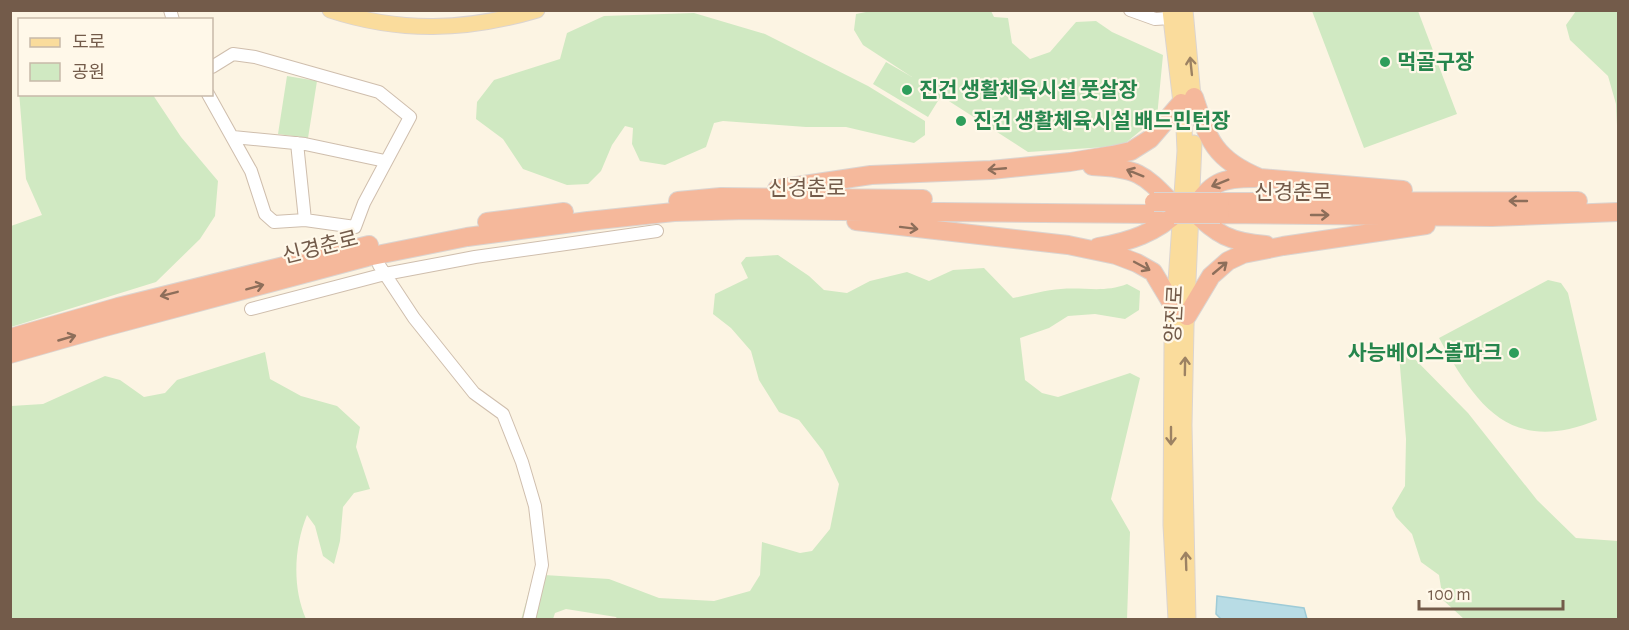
<svg xmlns="http://www.w3.org/2000/svg" width="1629" height="630" font-family="'Alegreya Sans','Noto Sans KR',sans-serif">
<style>
.green{fill:#d0e9c2}
.water{fill:#b8dce5;stroke:#9ecbd7;stroke-width:1.5}
.lines{fill:none;stroke-linecap:round;stroke-linejoin:round}
.minor-casing{stroke:#cfbead;stroke-width:14}
.major-casing{stroke:#dbd4d0;stroke-width:17}
.highway-casing{stroke:#dbd4d0;stroke-width:20}
.minor{stroke:#fff;stroke-width:12}
.major{stroke:#fadc9c;stroke-width:15}
.highway{stroke:#f5b89b;stroke-width:18}
.highway-bridge-casing{stroke:#dbd4d0;stroke-width:20;stroke-linecap:butt}
.highway-bridge{stroke:#f5b89b;stroke-width:18}
.oneway{stroke:#9c8263}
.oneway2{stroke:#8d6e5a}
.leisure-dot{fill:#2e9e5b;stroke:#fff8e9;stroke-width:2}
.labels{text-anchor:middle;stroke-width:4.5;stroke-linejoin:round;paint-order:stroke}
.leisure-label{font-size:21px;font-weight:bold;fill:#27864d;stroke:#fff8e9;text-anchor:start}
.street-label{font-size:21px;fill:#735b4a;stroke:#fff8e9}
</style>
<rect width="100%" height="100%" fill="#fcf4e3"/>
<path class="green" d="M871,11H991L994,17L1008,18L1012,43L1030,59L1050,52L1076,22L1096,21L1112,32L1163,55L1157,117L1122,146L1028,152L941,96L928,117L873,84L886,62L912,77L863,45L854,30L856,14Z
M1312,11H1418L1457,114L1364,148Z
M1576,11H1618V147L1616,104L1608,76L1570,40L1566,25Z
M694,13L765,34L868,86L925,121V135L914,143L846,127H806L723,121L714,123L706,147L665,165L640,161L632,144L633,128L625,126L612,145L601,171L588,184L567,185L523,169L503,139L476,119L477,102L494,80L560,59L567,33L604,16Z
M19,69L20,94L153,95L181,137L218,181L215,216L200,239L156,282L11,327V226L42,215L26,179L18,79Z
M287,76L317,81L308,138L278,134Z
M778,255L809,276L824,290L847,293L870,281L907,272L929,281L953,270L984,268L1013,298C1028,295 1045,290 1061,289C1085,287 1104,293 1127,284L1140,291L1139,310L1125,319L1095,314L1068,316L1049,328L1020,338L1025,380L1042,393L1058,397L1130,373L1140,378L1111,499L1130,532L1127,619L618,620L616,617L566,609L555,613L553,619L521,620L531,584L544,575L609,579L659,598L714,601L750,591L760,575L762,542L800,553L812,551L830,529L839,484L823,451L799,420L779,412L759,380L751,351L731,328L713,314L715,294L748,278L741,263L746,257Z
M1548,280L1561,283L1568,293L1597,420C1511,455 1477,407 1439,338Z
M1398,342L1468,413L1537,500L1576,538L1618,541V619H1464L1443,600L1439,575L1421,562L1412,534L1396,517L1392,508L1405,486L1406,439Z
M265,352L270,379L301,396L337,406L360,427L356,447L370,489L354,493L343,507L340,541L334,564L323,556L315,526L307,515C294,547 292,587 306,619H11V406L43,404L105,376L120,380L144,397L165,393L177,380Z"/>
<path class="water" d="M1217,596L1304,608L1307,619H1221L1216,614Z"/>
<g class="lines">
<defs>
<path id="minor" d="M170,10L173,20
M1130,10L1155,19L1171,18
M208,94L251,171L265,214L274,222L305,220L355,227L364,203L410,117L379,92L255,57L233,54L212,67
M233,137L305,144L385,161
M297,143L305,220
M379,265L414,318L474,393L503,414L522,462L535,506L542,565L529,620
M251,309L385,274L475,257L657,231"/>
<path id="major" d="M330,10C400,33 466,31 537,10
M1170,10L1184,128L1185,151L1172,340L1171,525L1176,620
M1185,10L1194,107
M1188,620L1184,425L1186,327L1194,143"/>
<path id="highway" d="M1194,97C1208,140 1215,160 1260,178L1403,190
M1092,166C1142,168 1145,176 1178,209
M777,189L871,175L991,170L1070,162L1113,155L1131,151L1150,139L1181,103
M678,201L721,197L923,199
M1220,202L1578,201
M1192,210C1213,182 1219,178 1255,178
M1220,214L1492,217L1618,212
M856,221L1068,245L1116,255L1137,263L1153,272L1174,307
M487,222L564,212
M1098,247C1129,242 1156,233 1180,210H1192C1217,235 1230,242 1266,245
M1187,316L1211,276L1228,261L1243,254L1283,246L1426,225
M10,338L118,307L369,245
M10,354L105,327L367,257L467,237L588,221L674,212L747,210L1154,214"/>
</defs>
<use href="#minor" class="minor-casing"/>
<use href="#major" class="major-casing"/>
<use href="#highway" class="highway-casing"/>
<use href="#minor" class="minor"/>
<use href="#major" class="major"/>
<use href="#highway" class="highway"/>
<defs>
<path id="highway-bridge" d="M1154,202H1220
M1174,214H1220"/>
</defs>
<use href="#highway-bridge" class="highway-bridge-casing"/>
<use href="#highway-bridge" class="highway-bridge"/>
</g>
<defs><path id="oneway-shaft" d="M-6 0H5M1.5-3L5.5 0L1.5 3" fill="none" stroke-width="1.6" stroke-linecap="round" stroke-linejoin="round" transform="scale(1.5)"/></defs>
<g class="oneway">
<use href="#oneway-shaft" transform="translate(1191 66) rotate(-96)"/>
<use href="#oneway-shaft" transform="translate(1185 366) rotate(-89)"/>
<use href="#oneway-shaft" transform="translate(1171 436) rotate(90)"/>
<use href="#oneway-shaft" transform="translate(1186 561) rotate(-92)"/>
</g>
<g class="oneway2">
<use href="#oneway-shaft" transform="translate(997 169) rotate(175)"/>
<use href="#oneway-shaft" transform="translate(1135 173) rotate(-158)"/>
<use href="#oneway-shaft" transform="translate(1220 183) rotate(158)"/>
<use href="#oneway-shaft" transform="translate(1518 201) rotate(-180)"/>
<use href="#oneway-shaft" transform="translate(1320 215)"/>
<use href="#oneway-shaft" transform="translate(909 228) rotate(7)"/>
<use href="#oneway-shaft" transform="translate(1142 266) rotate(28)"/>
<use href="#oneway-shaft" transform="translate(1220 268) rotate(-40)"/>
<use href="#oneway-shaft" transform="translate(255 287) rotate(-15)"/>
<use href="#oneway-shaft" transform="translate(169 294) rotate(166)"/>
<use href="#oneway-shaft" transform="translate(67 338) rotate(-16)"/>
</g>
<g class="leisure-dot">
<circle cx="1385" cy="62" r="6"/>
<circle cx="907" cy="90" r="6"/>
<circle cx="961" cy="121" r="6"/>
<circle cx="1514" cy="353" r="6"/>
</g>
<g class="labels">
<g class="leisure-label">
<text x="1397" y="69">먹골구장</text>
<text x="919" y="97">진건 생활체육시설 풋살장</text>
<text x="973" y="128">진건 생활체육시설 배드민턴장</text>
<text x="1502" y="360" text-anchor="end">사능베이스볼파크</text>
</g>
<g class="street-label">
<text x="807" y="195">신경춘로</text>
<text x="1293" y="199">신경춘로</text>
<text transform="translate(320 247) rotate(-14)" y="7">신경춘로</text>
<text transform="translate(1174 314) rotate(-87)" y="7">양진로</text>
</g>
</g>
<rect width="1629" height="630" fill="none" stroke="#735b4a" stroke-width="24"/>
<rect x="18" y="18" width="195" height="78" fill="#fff8e9" stroke="#c7b9a9" stroke-width="1.5"/>
<rect x="30" y="38" width="30" height="9" fill="#fadc9c" stroke="#c7b9a9" stroke-width="1.5"/>
<text x="72" y="48" font-size="18" fill="#735b4a">도로</text>
<rect x="30" y="63" width="30" height="18" fill="#d0e9c2" stroke="#c7b9a9" stroke-width="1.5"/>
<text x="72" y="78" font-size="18" fill="#735b4a">공원</text>
<path d="M1419 600v9h144v-9" fill="none" stroke="#735b4a" stroke-width="3"/>
<text x="1428" y="600" font-size="18" fill="#735b4a" stroke="#fff8e9" stroke-width="4.5" paint-order="stroke">100 m</text>
</svg>
